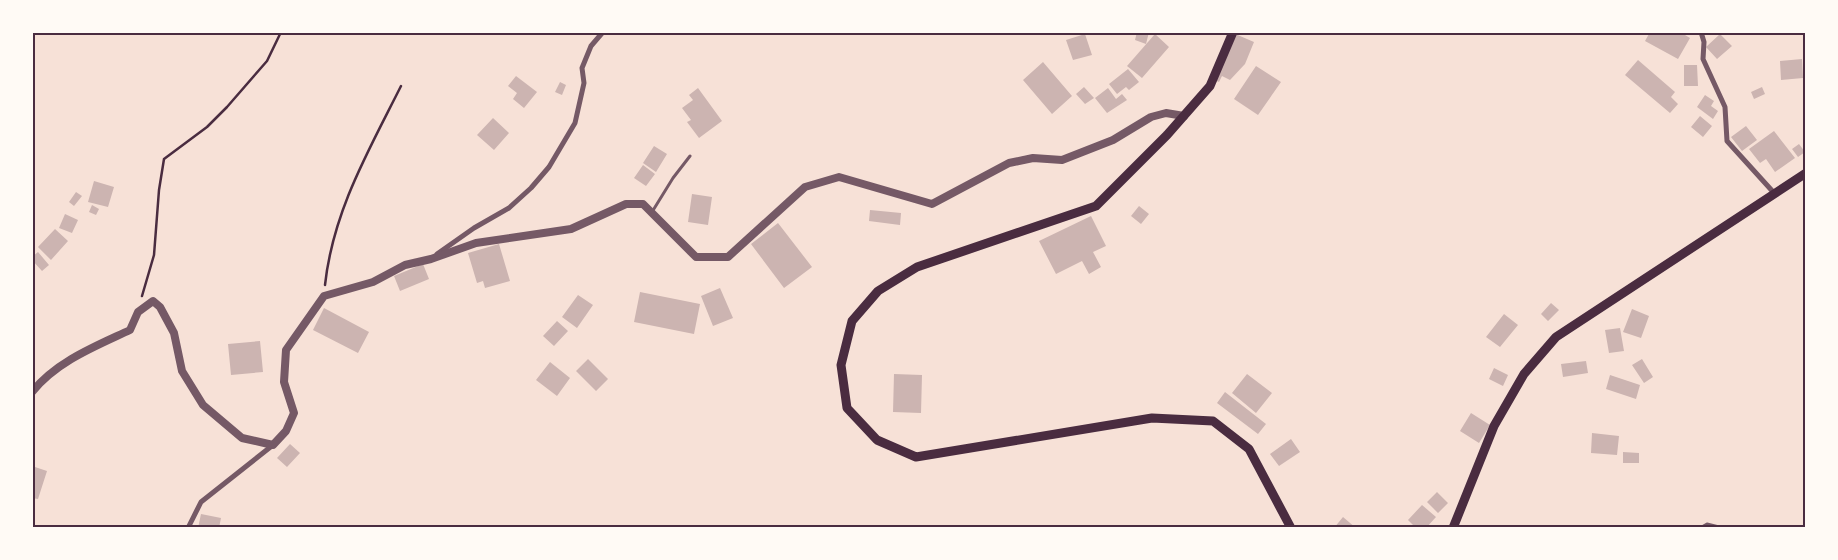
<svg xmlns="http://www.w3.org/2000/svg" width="1838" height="560" font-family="Cabin,sans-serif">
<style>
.building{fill:#ccb4b1}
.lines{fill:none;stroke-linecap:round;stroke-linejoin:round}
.path{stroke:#4a2c40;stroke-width:2.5}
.service{stroke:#755966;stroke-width:3}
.minor{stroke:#755966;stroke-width:5}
.tertiary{stroke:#755966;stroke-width:8}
.secondary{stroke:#4a2c40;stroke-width:9}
.neatline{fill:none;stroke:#4a2c40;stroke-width:2}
</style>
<rect width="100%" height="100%" fill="#f7e1d7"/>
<path class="building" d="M1137,32H1149L1146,44L1135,40Z
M1650,32H1680L1690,38L1678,59L1645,41Z
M1233,33L1254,42L1245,64L1230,80L1222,76L1219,82L1214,80Z
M1085,34L1092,55L1073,60L1066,40Z
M1155,34L1169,47L1142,78L1127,66Z
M1720,34L1732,46L1717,59L1706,47Z
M1802,59L1803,78L1781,80L1780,61Z
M1638,60L1675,92L1671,97L1678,104L1670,113L1625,75Z
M1043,62L1072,96L1052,114L1023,80Z
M1684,65H1697L1698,86H1684Z
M1256,66L1281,82L1258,115L1234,99Z
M1128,69L1139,82L1129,90L1126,87L1117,94L1109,84Z
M516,76L537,92L524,108L513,99L517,93L508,86Z
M560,82L566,85L562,95L555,92Z
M1084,87L1094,98L1085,104L1076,94Z
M1762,87L1765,94L1754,99L1751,92Z
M698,88L722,121L699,138L687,122L691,120L682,108L693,100L689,95Z
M1108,88L1116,99L1122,94L1127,100L1107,113L1095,98Z
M1705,95L1714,101L1711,106L1718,111L1713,119L1697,107Z
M1700,116L1712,126L1703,137L1691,127Z
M493,118L509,133L494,150L477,135Z
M1746,126L1757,140L1742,151L1731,137Z
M1774,131L1795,158L1775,172L1766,159L1760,163L1749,149Z
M1799,144L1805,152L1798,157L1792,149Z
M654,146L667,154L656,172L643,163Z
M643,165L655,174L646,186L634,178Z
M94,181L114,187L108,207L88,202Z
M76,192L82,196L74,206L69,202Z
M692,194L712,197L708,225L688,222Z
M92,205L99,209L96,215L89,212Z
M1139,206L1149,214L1141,224L1131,216Z
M870,210L901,213L900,225L869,221Z
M65,214L78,220L72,233L59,228Z
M1091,216L1106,246L1093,252L1101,267L1089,274L1082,261L1056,274L1039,241Z
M778,223L812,267L784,288L751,244Z
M55,229L68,241L51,260L38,247Z
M499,244L510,281L485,288L483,281L477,283L468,253Z
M38,252L49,265L42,271L32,260V257Z
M423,264L429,279L400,291L394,276Z
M720,288L733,318L713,326L701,296Z
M640,292L700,304L694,334L634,322Z
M578,295L593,305L577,328L562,317Z
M1551,303L1559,310L1548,321L1541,314Z
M324,308L369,332L358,353L313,330Z
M1632,309L1649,316L1641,338L1623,332Z
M1504,314L1518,325L1500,347L1486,337Z
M557,321L568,331L554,346L543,336Z
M1620,328L1624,351L1609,353L1605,330Z
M260,341L263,372L231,375L228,344Z
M588,359L608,379L596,391L576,371Z
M1642,359L1653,377L1644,383L1632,365Z
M1586,361L1588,373L1563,377L1561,364Z
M550,362L570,378L557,396L536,380Z
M1494,368L1508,375L1503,386L1489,379Z
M894,374L922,375L921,413L893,412Z
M1247,374L1272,393L1256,413L1232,393Z
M1610,375L1640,385L1636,399L1606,389Z
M1225,392L1266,424L1258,434L1217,403Z
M1471,413L1490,425L1479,443L1460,431Z
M1592,433L1619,436L1617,455L1591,453Z
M1291,439L1300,452L1279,466L1270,454Z
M290,444L300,453L287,467L277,458Z
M1623,452L1639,453V463H1623Z
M32,466L47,471L38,499L32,498Z
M1437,492L1448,503L1438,513L1427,502Z
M1422,505L1436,517L1426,528H1416L1408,520Z
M201,514L221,518L219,528H198Z
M1343,517L1356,528H1334Z"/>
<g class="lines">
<path class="path" d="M325,285C333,211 369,150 401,86
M142,296L154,255L159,190L164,159L207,127L227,107L267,61L281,32"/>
<path class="service" d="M652,212L673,178L690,156
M1700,528L1707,524L1723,528"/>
<path class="minor" d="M1701,32L1704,42L1703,59L1725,107L1727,141L1775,194
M437,254L474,228L509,208L531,188L549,167L575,123L584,83L582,68L591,46L603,32
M188,528L201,502L273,445"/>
<path class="tertiary" d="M32,392C57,361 96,346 130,330L138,312L153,301L160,307L174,333L182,371L203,405L242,438L273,445L286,431L294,413L284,382L286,350L324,296L373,282L405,265L431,259L476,243L571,229L626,204H643L696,257H728L805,187L839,177L932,204L1009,163L1033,158L1062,160L1113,140L1151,117L1166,113L1184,116"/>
<path class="secondary" d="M1233,32L1210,86L1167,135L1096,206L917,267L878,291L852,321L841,365L847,408L877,440L916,457L1152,418L1213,421L1249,449L1291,528
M1453,528L1494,426L1524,374L1556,337L1806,173"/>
</g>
<rect width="1838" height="560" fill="none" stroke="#fffaf5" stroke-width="68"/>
<rect x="34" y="34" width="1770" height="492" class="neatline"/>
</svg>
